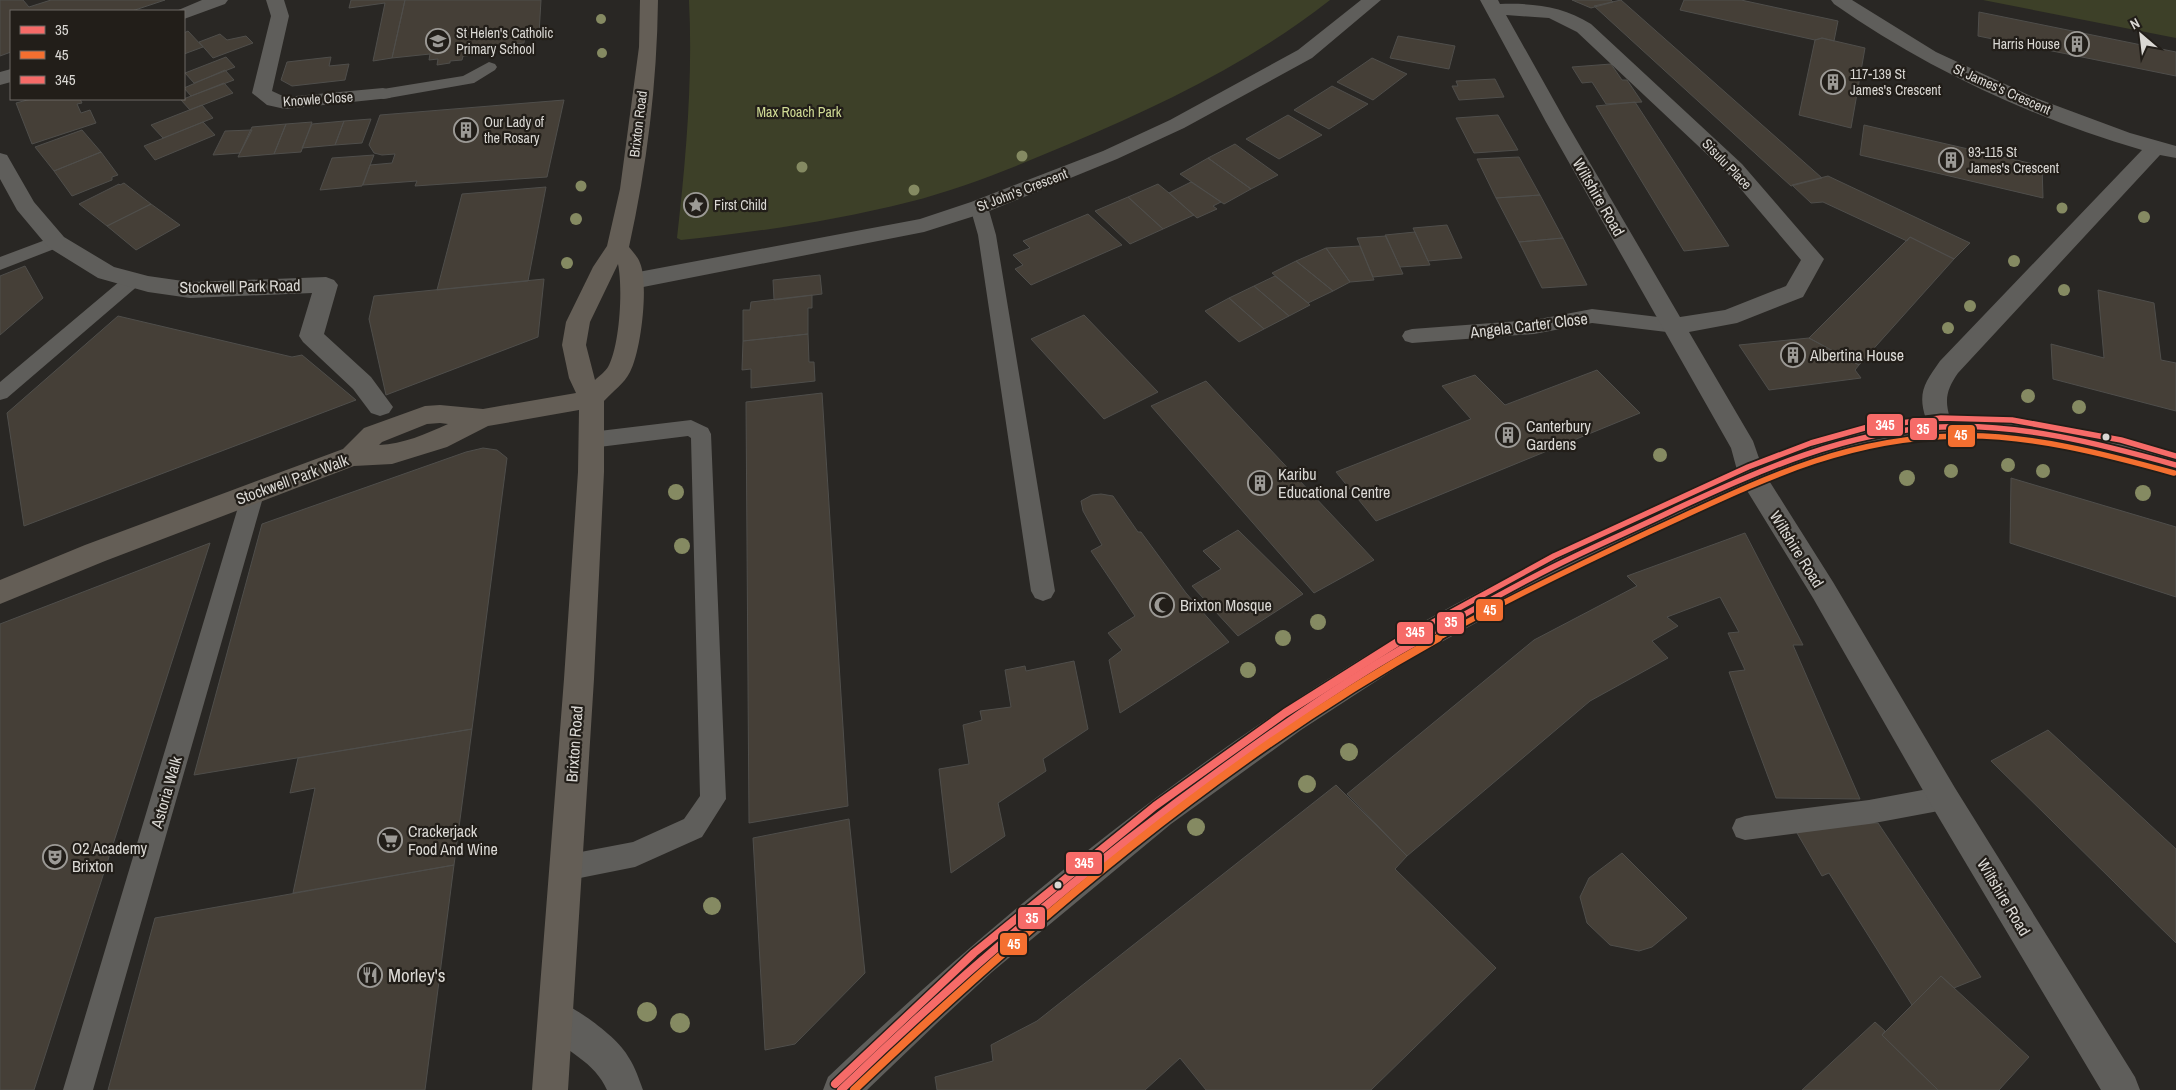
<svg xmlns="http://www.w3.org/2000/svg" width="2176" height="1090" font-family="'Archivo Narrow',sans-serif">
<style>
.green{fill:#3d4028}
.building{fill:#453f37;stroke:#4f4e4b}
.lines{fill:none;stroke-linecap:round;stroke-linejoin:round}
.lane{fill:#5f5e5b;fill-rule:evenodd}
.street{fill:#5f5e5b;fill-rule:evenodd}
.highway{fill:#645e56;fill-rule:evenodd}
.bus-1-far1-casing{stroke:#221e19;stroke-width:9}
.bus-1-casing{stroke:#221e19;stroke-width:11}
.bus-2-far1-casing{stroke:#221e19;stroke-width:9}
.bus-2-casing{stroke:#221e19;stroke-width:11}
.bus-3-far1-casing{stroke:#221e19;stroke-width:9}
.bus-3-casing{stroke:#221e19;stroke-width:11}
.bus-1-far1{stroke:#f66b68;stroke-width:5.5}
.bus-1{stroke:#f66b68;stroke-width:8}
.bus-2-far1{stroke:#f46f30;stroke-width:5.5}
.bus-2{stroke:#f46f30;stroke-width:8}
.bus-3-far1{stroke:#f66b68;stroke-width:5.5}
.bus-3{stroke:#f66b68;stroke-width:8}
.tree{fill:#858a62}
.bus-dot{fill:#dad8d4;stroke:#221e19;stroke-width:2}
.labels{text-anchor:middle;stroke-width:4.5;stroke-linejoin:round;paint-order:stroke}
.far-poi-label{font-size:14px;fill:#dad8d4;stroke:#221e19;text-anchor:start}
.far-street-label{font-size:14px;fill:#dad8d4;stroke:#221e19}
.far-park-label{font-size:14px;fill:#d0db95;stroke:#221e19}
.street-label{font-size:16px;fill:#dad8d4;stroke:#221e19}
.poi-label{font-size:16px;fill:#dad8d4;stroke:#221e19;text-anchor:start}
.near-poi-label{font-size:19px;fill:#dad8d4;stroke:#221e19;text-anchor:start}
.line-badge{stroke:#221e19;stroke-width:2}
.badge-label{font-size:14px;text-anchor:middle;font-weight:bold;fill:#fff}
</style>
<rect width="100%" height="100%" fill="#292724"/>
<path class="green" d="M689,0H1330C1251,62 1161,105 1069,144C1017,166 964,188 909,202C834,221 757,232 681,240L677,238C686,159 693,79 689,0Z
M1983,0H2176V38Z"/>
<path class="building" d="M0,0H23L29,7L51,0H165L132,11H11V52L0,56Z
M351,0H405L392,58L373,61L385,3L349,8Z
M405,0H541L539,34L525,36L524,43L475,49L474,55L463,56L462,60L450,61V63L437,65L438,59L429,60L430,54L392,58Z
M1572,0H1611L1613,2L1591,8Z
M1621,0L1822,178L1791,186L1594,6Z
M1684,0H1741L1838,21L1834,41L1822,38L1815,40L1680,10Z
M1979,12L2176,52V76L1978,36Z
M188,31L203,47L184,54V33Z
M220,34L227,40L246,36L253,43L213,58L199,42Z
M1398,36L1455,46L1449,69L1390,58Z
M1822,38L1865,48L1851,128L1799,115L1815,40Z
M226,57L235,67L194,83L185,73Z
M331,57L329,66L349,64L345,80L292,86L281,80L287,62Z
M1372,58L1407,74L1373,100L1337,82Z
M1611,64L1622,80H1627L1642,102L1606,104L1592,82L1582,83L1572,67Z
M225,70L234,80L191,96L184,88Z
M1495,79L1504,97L1459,100L1452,86H1458L1456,81Z
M224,83L233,93L190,110L181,100Z
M1332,86L1368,104L1329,129L1294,110Z
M31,99H80L82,103L77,104L81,113L90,110L96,123L32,144L16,103Z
M564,100L547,177L415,186L417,181L363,185L370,165L392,163L395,154L382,155L374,153L369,145L380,115Z
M1635,102L1729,246L1684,251L1596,106Z
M202,105L213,118L163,138L151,125Z
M1288,115L1322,135L1279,159L1246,139Z
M1498,115L1518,150L1474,153L1456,118Z
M371,119L362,143L335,145L344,121Z
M344,121L335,145L302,148L312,124Z
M203,122L215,135L155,160L144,146Z
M312,122L301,152L274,154L286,124Z
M286,124L274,154L238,157L252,127Z
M1864,125L2042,166L2043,198L1860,155Z
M82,130L101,152L54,171L35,147Z
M252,130L240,153L213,155L225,131Z
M1235,144L1278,175L1251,189L1208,158Z
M101,152L118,175L112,177V180L72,196L54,171Z
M374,155L362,186L320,190L332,158Z
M1519,157L1540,195L1496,198L1477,159Z
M1208,158L1251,189L1224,204L1180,174Z
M1828,176L1970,243L1954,259L1910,237L1907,241L1823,202L1811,203L1792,185Z
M1191,182L1221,202L1213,206L1217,209L1197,218L1169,193Z
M124,183L151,204L107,226L79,204L119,184L120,185Z
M1158,184L1169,193L1194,215L1163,229L1128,197Z
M546,187L528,281L437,290L462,194Z
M1540,195L1563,238L1519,242L1496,198Z
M1128,197L1163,229L1130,244L1095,211Z
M151,204L180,225L136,250L107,226Z
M1088,214L1122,245L1031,285L1015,269L1023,265L1013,255L1030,248L1023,241Z
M1447,225L1462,258L1428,261L1413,228Z
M1415,232L1430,265L1400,267L1385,235Z
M1386,236L1403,274L1373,277L1357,238Z
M1910,237L1954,259L1859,365L1809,338Z
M1563,238L1587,285L1542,288L1519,242Z
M1360,246L1374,280L1350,282L1326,248Z
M1326,248L1350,282L1333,291L1296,261Z
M1296,261L1333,291L1308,303L1272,273Z
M25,266L43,298L0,335V276Z
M820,275L822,294L774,300L773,280Z
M1275,276L1308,303L1310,305L1289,316L1254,286Z
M544,279L538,337L386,395L369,319L374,296Z
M1254,286L1289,316L1264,329L1229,298Z
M2098,290L2154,303L2161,360L2176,363V411L2053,379L2051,344L2104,358Z
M812,295V308H808V334L743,341V310H750L751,302Z
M1229,298L1264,329L1239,342L1205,311Z
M1084,315L1158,392L1104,419L1031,339Z
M118,316L292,357L302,355L356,400L24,526L7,413Z
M808,334L809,362H814L815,381L751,388V369L742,370L743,341Z
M1809,338L1859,365L1855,370L1861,378L1769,390L1739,345Z
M1597,370L1640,413L1376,521L1336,472L1471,419L1442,386L1475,375L1505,405Z
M1206,381L1374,560L1314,593L1151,406Z
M822,393L848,806L749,823L746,402Z
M483,448L497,450L507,458L472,729L194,775L262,524L466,452Z
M2011,478L2176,527V597L2010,543Z
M1101,494L1113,496L1138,532H1141L1186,593L1229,642L1120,713L1109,660L1122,650L1108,633L1135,616L1091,551L1102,545L1083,511L1081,501L1092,495Z
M1238,530L1303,594L1238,636L1192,586L1221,569L1203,551Z
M1745,533L1803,645H1793L1860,799L1776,798L1729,672L1745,670L1728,633L1739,632L1720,597L1667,617L1678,626L1652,641L1668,658L1590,701L1407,856L1347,794L1534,640L1637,586L1627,576Z
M210,543L34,1090H0V624Z
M1074,661L1088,729L1043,759L1046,771L998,803L1005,836L951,873L939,769L969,764L963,725L982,720L980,711L1011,707L1005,670L1025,666L1026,671Z
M472,729L454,865L293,893L315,788L290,793L298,758Z
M2048,730L2176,849V943L1991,761Z
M1336,785L1407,856L1395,869L1496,968L1371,1090H1206L1180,1058L1145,1090H937L935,1077L993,1061L991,1045L1037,1021Z
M849,819L865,973L795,1044L765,1050L753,838Z
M1836,823H1878L1981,977L1954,988L1941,976L1912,1005L1829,873L1822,876L1797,833Z
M1622,853L1687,918L1652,947L1639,951L1610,945L1587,923L1580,897L1589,878Z
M454,865L425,1090H108L155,918Z
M1941,976L2029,1057L1999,1090H1938L1882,1035Z
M1875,1022L1885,1031L1882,1035L1938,1090H1802Z"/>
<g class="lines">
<path class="lane" d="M489,62L495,64L497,67L495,70L474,83L383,99L377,97L375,94L377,91L383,89L463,76Z
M979,201L985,203L988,207L996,235L1055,591L1051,598L1043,601L1035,598L1031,591L978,235L970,207L973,203Z
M56,236L62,238L65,242L62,246L0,270V257Z
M133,274L140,276L142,280L140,284L7,398L0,400V382L126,276Z
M1592,309L1675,319L1682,321L1685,326L1682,331L1675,333L1592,323L1534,334L1412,343L1405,341L1402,336L1405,331L1412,329L1534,320Z
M691,420L708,428L711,434L726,799L702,837L635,867L565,881L555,877L551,868L555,859L565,855L633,842L684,819L700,796L691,438L688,436L591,448L584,446L580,440L584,434L591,432Z
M253,486L261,488L264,494L93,1090H63L242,494L245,488Z
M1944,786L1953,789L1957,798L1953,807L1944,810L1869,824L1745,840L1736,837L1732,828L1736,819L1745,816L1869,800Z"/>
<path class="street" d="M202,0H228L225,4L184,19V11H176Z
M266,0H284L289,16L272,91L285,97L383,88L390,90L393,94L390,98L285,109L267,105L252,93L271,16Z
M1361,0H1381L1312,58L1184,128L1117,159L987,212L924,232L633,289L625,286L622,281L625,276L633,273L920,219L971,202L1103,151L1170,120L1298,50Z
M1480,0H1498L1500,4C1533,3 1563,6 1591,24L1742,164L1824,259L1803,297L1737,323L1689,332L1753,441L1760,461L1805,444L1869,426L1926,419C1917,393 1925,382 1940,361L2142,150C2032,118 1927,69 1834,4L1831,0H1852L1936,52L2033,97L2130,133L2176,146V158L2160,155L1958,373C1947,389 1944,399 1950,418L2011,420L2119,439L2176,455V475C2076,447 1972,424 1869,446C1834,453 1801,467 1768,479L1833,582L1955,788L2135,1077L2140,1090H2101L1933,808L1813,598L1746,489L1568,572L1407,661L1301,730L1171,824L992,972L936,1024L867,1090H823L828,1077C998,915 1183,765 1385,644C1498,577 1618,524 1737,470L1731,448L1546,122ZM1506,15L1549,18L1577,32L1728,174L1801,260L1786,286L1725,310L1680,317L1566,122Z
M11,69V82L0,85V72Z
M0,153L7,155L34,202L64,237L114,267L148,276L190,282L326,277L334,280L338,285L324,334L371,377L393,407L389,413L380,416L371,413L353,389L303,342L299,336L312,293L190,298L148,292L98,278L48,247L17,210L0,179Z
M556,1000C578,1009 618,1037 629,1058C635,1067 639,1079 643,1090H607C595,1062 566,1051 545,1032C542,1028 540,1023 538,1018L543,1005Z"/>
<path class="highway" d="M640,0H658C657,83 647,166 629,247C633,252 638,257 640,263C649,284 641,352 630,372C624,384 613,391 604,401V472L594,679L568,1090H532L564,679L578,472L579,410L488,426L447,447L392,464L354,466L105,561L0,604V580L85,545L343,449L364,428L425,406L440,405L483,409L576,393L569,378L562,345L566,322L593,267L607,246L620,189L639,47ZM618,264C623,287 620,346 608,367C605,372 599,376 595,380L586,345L590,322ZM440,423L448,424C426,434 403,444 379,445L382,442L427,424Z"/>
<defs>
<path id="bus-1-far1" d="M1420,639C1466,614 1512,587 1559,564C1597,545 1637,528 1676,509C1761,470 1846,431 1941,427C2020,423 2101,444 2176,465"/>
<path id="bus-1" d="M841,1090C964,971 1093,861 1232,762C1293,718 1356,674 1422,638"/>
<path id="bus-2-far1" d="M1436,639C1506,600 1578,565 1651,531C1754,484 1840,438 1957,436C2029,434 2105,454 2174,473"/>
<path id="bus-2" d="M854,1090C1032,921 1222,758 1438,638"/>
<path id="bus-3-far1" d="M1402,639L1554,556L1748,467L1811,443L1868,427L1941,418L2012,420L2121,440L2176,456"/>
<path id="bus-3" d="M835,1084L974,953L1155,806L1285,713L1404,638"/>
</defs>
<use href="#bus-1-far1" class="bus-1-far1-casing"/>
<use href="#bus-1" class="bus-1-casing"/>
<use href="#bus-2-far1" class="bus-2-far1-casing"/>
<use href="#bus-2" class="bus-2-casing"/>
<use href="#bus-3-far1" class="bus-3-far1-casing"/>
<use href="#bus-3" class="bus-3-casing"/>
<use href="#bus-1-far1" class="bus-1-far1"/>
<use href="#bus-1" class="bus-1"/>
<use href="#bus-2-far1" class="bus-2-far1"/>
<use href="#bus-2" class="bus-2"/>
<use href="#bus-3-far1" class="bus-3-far1"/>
<use href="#bus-3" class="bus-3"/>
</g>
<g class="tree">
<circle cx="601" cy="19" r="5"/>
<circle cx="602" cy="53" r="5"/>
<circle cx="1022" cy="156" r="5.5"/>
<circle cx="802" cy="167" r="5.5"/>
<circle cx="581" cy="186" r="5.5"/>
<circle cx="914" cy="190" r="5.5"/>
<circle cx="2062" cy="208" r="5.5"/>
<circle cx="2144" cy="217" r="6"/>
<circle cx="576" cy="219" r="6"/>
<circle cx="2014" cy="261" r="6"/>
<circle cx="567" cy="263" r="6"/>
<circle cx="2064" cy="290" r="6"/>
<circle cx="1970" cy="306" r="6"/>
<circle cx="1948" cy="328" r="6"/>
<circle cx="2028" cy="396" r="7"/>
<circle cx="2079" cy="407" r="7"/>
<circle cx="1660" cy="455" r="7"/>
<circle cx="2008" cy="465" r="7"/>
<circle cx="1951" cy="471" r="7"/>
<circle cx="2043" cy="471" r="7"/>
<circle cx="1907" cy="478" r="8"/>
<circle cx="676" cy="492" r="8"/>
<circle cx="2143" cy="493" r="8"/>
<circle cx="682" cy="546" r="8"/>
<circle cx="1318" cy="622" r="8"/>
<circle cx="1283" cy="638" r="8"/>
<circle cx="1248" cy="670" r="8"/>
<circle cx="1349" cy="752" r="9"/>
<circle cx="1307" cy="784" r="9"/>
<circle cx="1196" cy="827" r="9"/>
<circle cx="712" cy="906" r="9"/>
<circle cx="647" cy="1012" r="10"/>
<circle cx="680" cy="1023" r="10"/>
</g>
<defs>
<symbol id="school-ring" viewBox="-11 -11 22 22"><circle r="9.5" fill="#221e19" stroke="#9c9a96" stroke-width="1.5"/><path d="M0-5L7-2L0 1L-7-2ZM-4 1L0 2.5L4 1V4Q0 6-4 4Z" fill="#9c9a96"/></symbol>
<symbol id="building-ring" viewBox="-11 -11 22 22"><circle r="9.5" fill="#221e19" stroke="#9c9a96" stroke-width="1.5"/><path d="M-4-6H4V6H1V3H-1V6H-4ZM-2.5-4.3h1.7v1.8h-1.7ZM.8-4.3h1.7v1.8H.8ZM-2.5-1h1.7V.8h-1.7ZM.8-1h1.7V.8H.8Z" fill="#9c9a96"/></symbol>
<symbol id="sight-ring" viewBox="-11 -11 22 22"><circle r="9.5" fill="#221e19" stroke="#9c9a96" stroke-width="1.5"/><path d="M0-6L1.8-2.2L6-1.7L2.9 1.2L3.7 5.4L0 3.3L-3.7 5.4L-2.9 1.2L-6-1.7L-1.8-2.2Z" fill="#9c9a96"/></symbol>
<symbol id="mosque-ring" viewBox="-11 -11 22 22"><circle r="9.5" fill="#221e19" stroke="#9c9a96" stroke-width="1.5"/><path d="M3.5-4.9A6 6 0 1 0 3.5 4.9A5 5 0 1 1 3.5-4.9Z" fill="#9c9a96"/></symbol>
<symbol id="supermarket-ring" viewBox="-11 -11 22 22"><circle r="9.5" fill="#221e19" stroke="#9c9a96" stroke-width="1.5"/><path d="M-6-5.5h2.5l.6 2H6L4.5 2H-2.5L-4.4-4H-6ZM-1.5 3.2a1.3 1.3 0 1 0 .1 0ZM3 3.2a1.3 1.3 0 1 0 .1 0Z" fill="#9c9a96"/></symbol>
<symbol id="theatre-ring" viewBox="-11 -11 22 22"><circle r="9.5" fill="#221e19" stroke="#9c9a96" stroke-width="1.5"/><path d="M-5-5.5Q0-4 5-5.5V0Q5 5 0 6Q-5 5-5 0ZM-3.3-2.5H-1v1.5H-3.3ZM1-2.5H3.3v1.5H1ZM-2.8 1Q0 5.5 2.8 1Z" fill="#9c9a96"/></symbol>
<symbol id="restaurant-ring" viewBox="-11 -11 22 22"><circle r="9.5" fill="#221e19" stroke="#9c9a96" stroke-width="1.5"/><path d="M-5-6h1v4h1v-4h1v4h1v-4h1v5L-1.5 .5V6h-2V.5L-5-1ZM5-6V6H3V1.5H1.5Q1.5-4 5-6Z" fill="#9c9a96"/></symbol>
</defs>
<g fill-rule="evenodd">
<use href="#school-ring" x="424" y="27" width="28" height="28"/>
<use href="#building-ring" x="2063" y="30" width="28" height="28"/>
<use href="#building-ring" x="1819" y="68" width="28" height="28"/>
<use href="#building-ring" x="452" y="116" width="28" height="28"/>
<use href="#building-ring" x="1937" y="146" width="28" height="28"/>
<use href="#sight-ring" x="682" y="191" width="28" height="28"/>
<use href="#building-ring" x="1779" y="341" width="28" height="28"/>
<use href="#building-ring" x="1494" y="421" width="28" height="28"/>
<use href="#building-ring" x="1246" y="469" width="28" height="28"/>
<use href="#mosque-ring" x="1148" y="591" width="28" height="28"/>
<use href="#supermarket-ring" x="376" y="826" width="28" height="28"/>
<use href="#theatre-ring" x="41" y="843" width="28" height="28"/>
<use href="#restaurant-ring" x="356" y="961" width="28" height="28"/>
</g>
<g class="bus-dot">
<circle cx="2106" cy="437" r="4.5"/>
<circle cx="1058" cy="885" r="4.5"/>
</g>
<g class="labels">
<g class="far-poi-label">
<text x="456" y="38">St Helen's Catholic<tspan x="456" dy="16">Primary School</tspan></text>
<text x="2060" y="49" text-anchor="end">Harris House</text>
<text x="1850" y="79">117-139 St<tspan x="1850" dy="16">James's Crescent</tspan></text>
<text x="484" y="127">Our Lady of<tspan x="484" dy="16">the Rosary</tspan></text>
<text x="1968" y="157">93-115 St<tspan x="1968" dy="16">James's Crescent</tspan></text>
<text x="714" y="210">First Child</text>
</g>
<g class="far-street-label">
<text transform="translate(2002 89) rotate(24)" y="5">St James's Crescent</text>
<text transform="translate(318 99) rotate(-4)" y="5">Knowle Close</text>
<text transform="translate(638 124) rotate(-83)" y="5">Brixton Road</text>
<text transform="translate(1727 164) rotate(46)" y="5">Sisulu Place</text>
<text transform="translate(1022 190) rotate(-21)" y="5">St John's Crescent</text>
</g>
<g class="far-park-label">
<text x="799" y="117">Max Roach Park</text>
</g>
<g class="street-label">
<text transform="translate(1599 197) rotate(60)" y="6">Wiltshire Road</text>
<text transform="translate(240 286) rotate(-1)" y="6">Stockwell Park Road</text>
<text transform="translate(1529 325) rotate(-7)" y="6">Angela Carter Close</text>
<text transform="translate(292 479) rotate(-20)" y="6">Stockwell Park Walk</text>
<text transform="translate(1797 549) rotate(58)" y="6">Wiltshire Road</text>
<text transform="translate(574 744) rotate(-86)" y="6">Brixton Road</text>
<text transform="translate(166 792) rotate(-74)" y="6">Astoria Walk</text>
<text transform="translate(2004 897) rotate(59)" y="6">Wiltshire Road</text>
</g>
<g class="poi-label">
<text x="1810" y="361">Albertina House</text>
<text x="1526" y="432">Canterbury<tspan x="1526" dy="18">Gardens</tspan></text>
<text x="1278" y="480">Karibu<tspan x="1278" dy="18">Educational Centre</tspan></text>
<text x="1180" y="611">Brixton Mosque</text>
<text x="408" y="837">Crackerjack<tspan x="408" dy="18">Food And Wine</tspan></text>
<text x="72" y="854">O2 Academy<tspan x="72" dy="18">Brixton</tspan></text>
</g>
<g class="near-poi-label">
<text x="388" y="982">Morley's</text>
</g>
</g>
<g class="line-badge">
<rect x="1866" y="413" width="38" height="24" rx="5" fill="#f66b68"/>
<rect x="1909" y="417" width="29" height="24" rx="5" fill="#f66b68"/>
<rect x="1947" y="424" width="29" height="24" rx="5" fill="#f46f30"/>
<rect x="1475" y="598" width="29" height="24" rx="5" fill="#f46f30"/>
<rect x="1436" y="611" width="29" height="24" rx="5" fill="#f66b68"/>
<rect x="1396" y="621" width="38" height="24" rx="5" fill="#f66b68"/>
<rect x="1065" y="851" width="38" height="24" rx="5" fill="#f66b68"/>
<rect x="1017" y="906" width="29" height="24" rx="5" fill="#f66b68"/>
<rect x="999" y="932" width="29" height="24" rx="5" fill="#f46f30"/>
</g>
<g class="badge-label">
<text x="1885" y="430">345</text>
<text x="1923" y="434">35</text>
<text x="1961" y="440">45</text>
<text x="1490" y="615">45</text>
<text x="1451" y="627">35</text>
<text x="1415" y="637">345</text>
<text x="1084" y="868">345</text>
<text x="1032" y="923">35</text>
<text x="1014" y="949">45</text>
</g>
<rect x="10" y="10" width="175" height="90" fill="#221e19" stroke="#6c6864"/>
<rect x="20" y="26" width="25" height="8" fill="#f66b68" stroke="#6c6864"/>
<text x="55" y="35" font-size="15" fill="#dad8d4">35</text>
<rect x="20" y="51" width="25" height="8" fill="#f46f30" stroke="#6c6864"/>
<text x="55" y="60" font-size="15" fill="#dad8d4">45</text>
<rect x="20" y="76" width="25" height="8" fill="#f66b68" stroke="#6c6864"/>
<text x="55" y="85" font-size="15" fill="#dad8d4">345</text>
<g transform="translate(2141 35) rotate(332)" stroke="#221e19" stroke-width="4" paint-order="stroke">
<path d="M0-4L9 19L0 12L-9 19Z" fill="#dad8d4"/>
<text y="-8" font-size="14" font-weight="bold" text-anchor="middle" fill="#dad8d4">N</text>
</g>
</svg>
